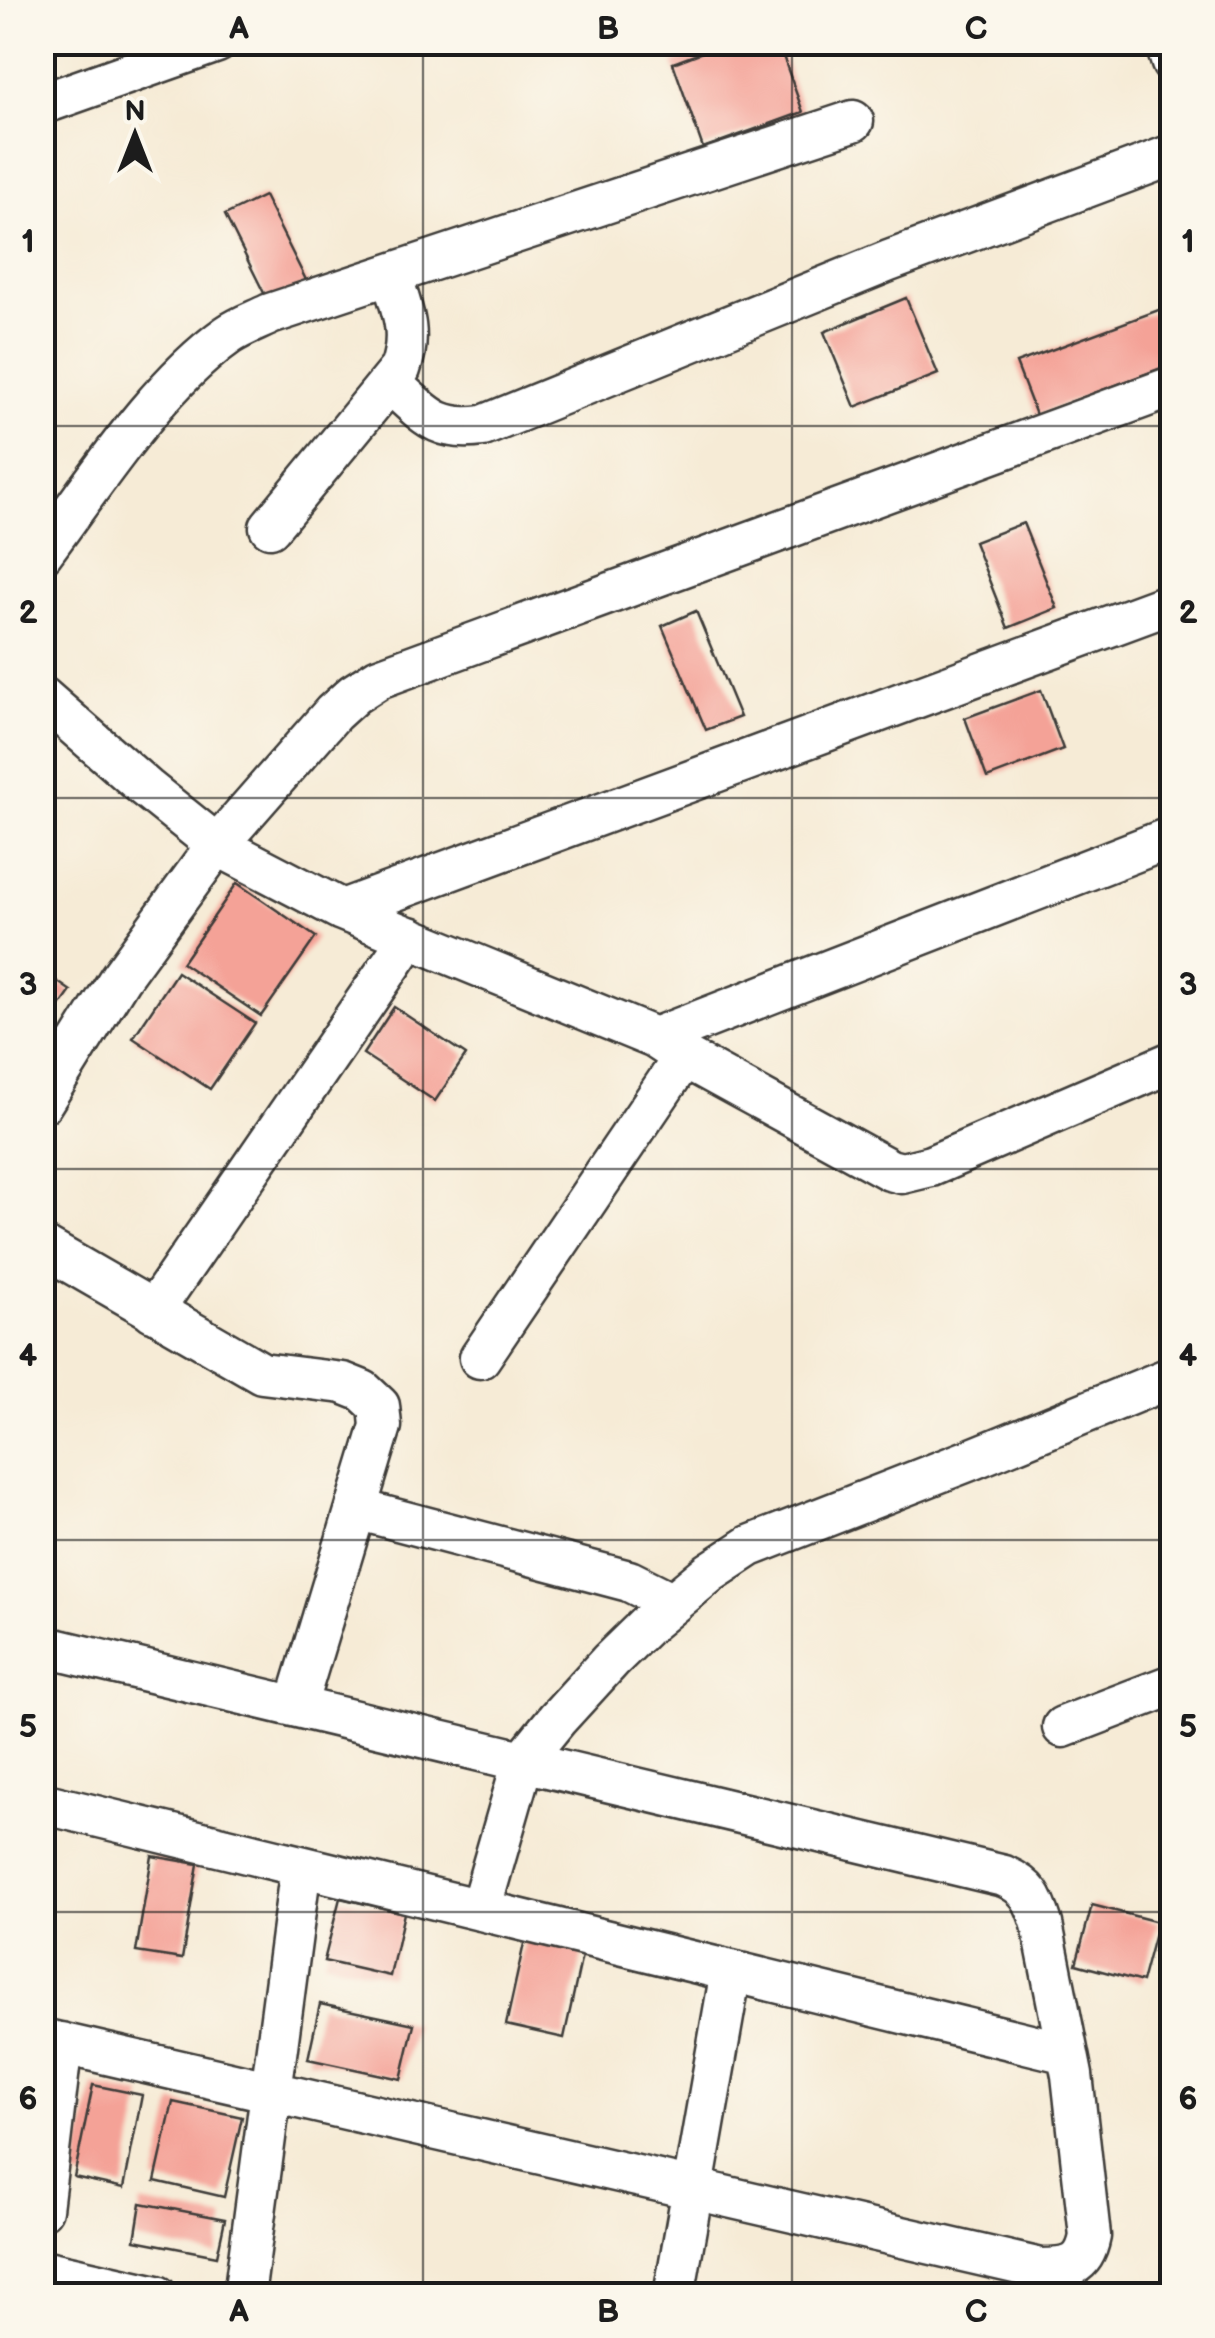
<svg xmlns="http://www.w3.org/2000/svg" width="1215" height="2338" font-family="'Balsamiq Sans',sans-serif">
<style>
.building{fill:#f4a297}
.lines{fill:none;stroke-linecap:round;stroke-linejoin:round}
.street-casing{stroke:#3d3b38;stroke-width:45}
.street{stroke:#fff;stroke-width:40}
.grid{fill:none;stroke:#1c1c1c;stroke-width:2.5;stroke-opacity:0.55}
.neatline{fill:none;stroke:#1c1c1c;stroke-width:4}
.grid-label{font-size:32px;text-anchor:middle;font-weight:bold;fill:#1c1c1c}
</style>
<rect width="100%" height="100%" fill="#fbf7ec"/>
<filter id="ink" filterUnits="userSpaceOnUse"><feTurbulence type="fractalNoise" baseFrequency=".01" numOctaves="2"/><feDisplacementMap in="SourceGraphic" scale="20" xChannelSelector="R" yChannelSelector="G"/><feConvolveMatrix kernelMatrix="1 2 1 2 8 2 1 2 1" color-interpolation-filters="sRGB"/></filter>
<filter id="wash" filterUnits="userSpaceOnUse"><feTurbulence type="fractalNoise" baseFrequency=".0048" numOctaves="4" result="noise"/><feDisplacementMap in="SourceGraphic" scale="40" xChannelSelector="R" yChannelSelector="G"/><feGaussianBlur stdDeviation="2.25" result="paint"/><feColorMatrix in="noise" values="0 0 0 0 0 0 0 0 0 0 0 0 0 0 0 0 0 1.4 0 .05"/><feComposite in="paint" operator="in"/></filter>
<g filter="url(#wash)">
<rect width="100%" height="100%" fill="#f6ebd6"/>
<g id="blocks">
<path class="building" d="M729,42H778L803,112L703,148L673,63Z
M264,196L308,284L269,303L225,215Z
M906,298L938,374L855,407L824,332Z
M1172,305V364L1036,415L1016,363Z
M1023,523L1057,608L1008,628L974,542Z
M696,611L740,717L706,730L662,626Z
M1041,690L1063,749L987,778L965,718Z
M237,883L316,937L261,1016L182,963Z
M42,971L71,991L46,1026L42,1023Z
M177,972L255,1023L210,1089L133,1038Z
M394,1007L466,1055L435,1101L363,1054Z
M152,1856L198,1864L182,1959L136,1952Z
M340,1898L404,1913L390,1976L324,1961Z
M1092,1905L1158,1922L1142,1982L1076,1964Z
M525,1939L583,1951L564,2038L506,2025Z
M320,2004L414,2024L401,2079L308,2059Z
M93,2085L142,2095L124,2188L74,2177Z
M173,2102L242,2117L224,2197L155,2181Z
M141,2203L225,2219L217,2256L135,2240Z"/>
</g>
</g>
<g filter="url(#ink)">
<use href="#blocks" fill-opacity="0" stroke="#3d3b38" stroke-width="2.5"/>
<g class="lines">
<defs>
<path id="street" d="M1165,42L1172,63
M42,104L217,42
M390,383C424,412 435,433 483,426L889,261L1172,155
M270,527L400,369C413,333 402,309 391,275
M42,553C96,481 155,387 228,335C241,326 256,321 270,314L853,121
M42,697L146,788L217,845L342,910L655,1038L684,1057L890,1170L902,1173L931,1166L1172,1062
M342,910L1172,603
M655,1038L1172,837
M42,1103L120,978L217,845L333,713L354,694L379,678L1172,387
M42,1246L262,1373L343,1383L363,1391L379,1406L381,1426L296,1706
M153,1311L410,937
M480,1358L684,1057
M356,1509L629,1581L673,1603
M42,1646L1004,1876C1029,1887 1034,1899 1042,1924L1072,2075L1090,2236C1084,2267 1069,2269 1041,2269L42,2039
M1063,1727L1172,1685
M42,1803L1067,2053
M480,1910L523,1761L557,1719L611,1660L650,1622L709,1573L750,1546L970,1460L1172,1377
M42,2209L62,2043
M42,2270L157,2296
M244,2296L301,1866
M674,2296L731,1971"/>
</defs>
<use href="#street" class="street-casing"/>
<use href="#street" class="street"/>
</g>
</g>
<path class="grid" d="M423,42V2296M792,42V2296M42,426H1172M42,798H1172M42,1169H1172M42,1540H1172M42,1912H1172"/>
<rect width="1215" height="2338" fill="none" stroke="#fbf7ec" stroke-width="110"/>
<g transform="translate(135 135)" stroke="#fbf7ec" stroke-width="8" paint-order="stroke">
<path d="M0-8L18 38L0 25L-18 38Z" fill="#1c1c1c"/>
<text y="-15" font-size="28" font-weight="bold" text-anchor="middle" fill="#1c1c1c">N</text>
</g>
<rect x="55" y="55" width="1105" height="2228" class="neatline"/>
<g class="grid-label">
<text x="239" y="39">A</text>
<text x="608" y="39">B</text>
<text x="976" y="39">C</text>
<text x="28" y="252">1</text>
<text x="1188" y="252">1</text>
<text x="28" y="623">2</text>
<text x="1188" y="623">2</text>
<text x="28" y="995">3</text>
<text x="1188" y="995">3</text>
<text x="28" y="1366">4</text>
<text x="1188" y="1366">4</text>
<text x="28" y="1737">5</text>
<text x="1188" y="1737">5</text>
<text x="28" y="2109">6</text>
<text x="1188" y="2109">6</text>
<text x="239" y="2322">A</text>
<text x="608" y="2322">B</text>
<text x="976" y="2322">C</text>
</g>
</svg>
